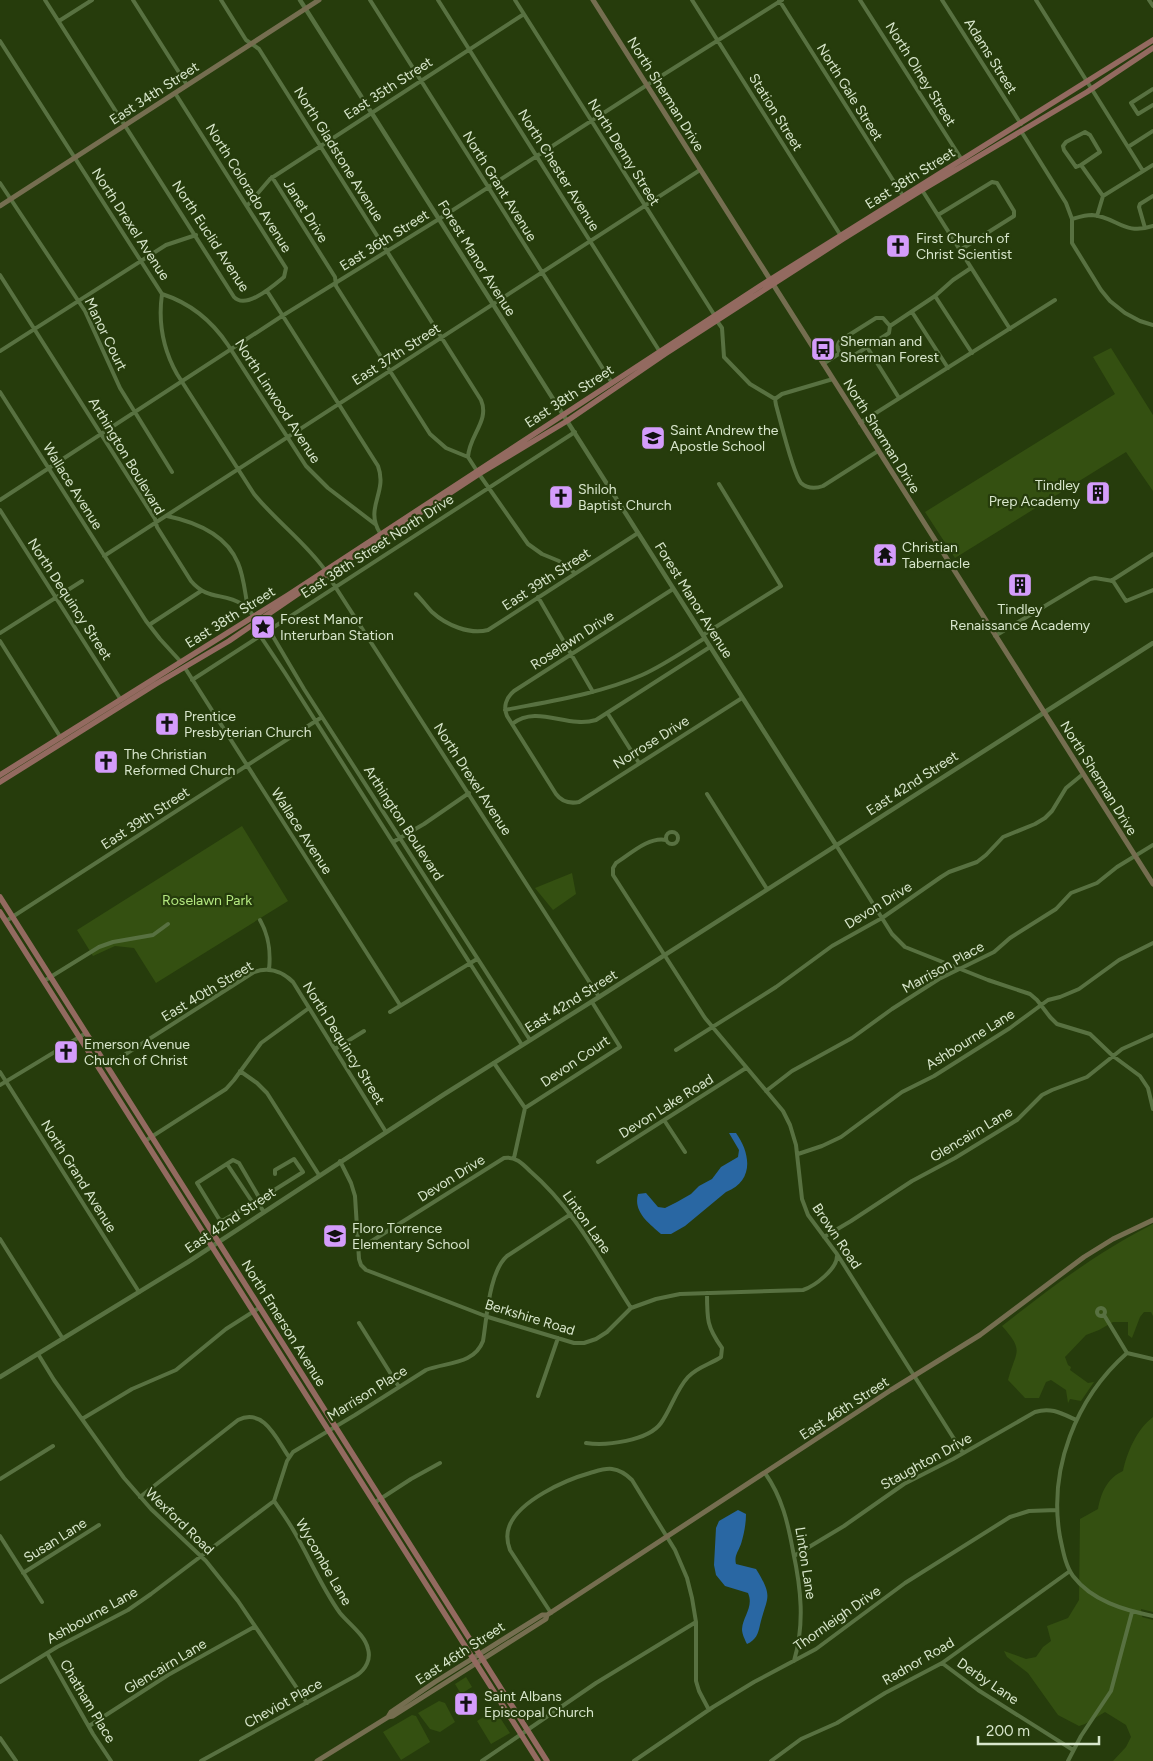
<svg xmlns="http://www.w3.org/2000/svg" width="1153" height="1761" font-family="Figtree,sans-serif">
<style>
.green{fill:#345011}
.water{fill:#2967a3}
.lines{fill:none;stroke-linecap:round;stroke-linejoin:round}
.minor{stroke:#587141;stroke-width:4}
.tertiary{stroke:#587141;stroke-width:4.5}
.secondary{stroke:#756e50;stroke-width:5}
.primary{stroke:#936a60;stroke-width:5.5}
.labels{text-anchor:middle;stroke-width:4.5;stroke-linejoin:round;paint-order:stroke}
.street-label{font-size:14px;fill:#d8e6cc;stroke:#263c0c}
.poi-label{font-size:14px;fill:#d8e6cc;stroke:#263c0c;text-anchor:start}
.park-label{font-size:14px;fill:#b4e880;stroke:#263c0c}
</style>
<rect width="100%" height="100%" fill="#263c0c"/>
<path class="green" d="M1111,348L1153,415V491L1126,452L955,558L925,512L1115,394L1093,357Z
M242,826L288,901L156,983L134,948L115,946L93,956L77,930Z
M572,873L576,894L553,910L535,888Z
M1153,1224V1316L1151,1312H1144L1140,1317L1132,1338L1128,1335V1322H1113L1099,1330L1086,1335L1065,1357L1068,1365L1071,1367L1070,1370L1088,1383L1094,1382L1081,1401L1070,1399L1068,1403L1066,1390L1051,1380L1046,1382L1039,1398H1025L1008,1380C1016,1350 1025,1352 1002,1326C1050,1288 1098,1252 1153,1224Z
M1153,1417V1612L1141,1609L1142,1617L1153,1620V1761H1113L1126,1747L1131,1737L1126,1725L1105,1712L1085,1724L1079,1726L1058,1715L1028,1673L1007,1657L1004,1651L1026,1659L1036,1657L1043,1647L1051,1641L1047,1626L1068,1618L1079,1600L1080,1519L1098,1509C1101,1493 1107,1478 1123,1471C1127,1452 1137,1429 1153,1417Z
M466,1677L472,1687L461,1694L455,1684Z
M439,1701L445,1703L455,1722L440,1732L430,1729L418,1713Z
M495,1710L510,1733L491,1744L477,1721Z
M412,1715L416,1716L430,1742L401,1760L383,1732Z"/>
<path class="water" d="M729,1133H736C751,1154 754,1181 726,1192L685,1226L671,1234H661C649,1223 633,1212 638,1194L646,1193L658,1207L665,1208L677,1202L691,1194L699,1186L712,1179L721,1167L738,1157L739,1150Z
M738,1510L746,1514C746,1524 744,1534 741,1544C738,1552 734,1556 736,1564L756,1569C774,1598 767,1596 760,1625C758,1634 756,1640 747,1644C745,1640 742,1634 742,1629C743,1616 754,1607 748,1593L725,1586L716,1575L714,1565L716,1528L719,1521Z"/>
<g class="lines">
<path class="minor" d="M45,0L234,297C246,310 273,286 284,277L286,268L175,93
M133,0L187,85
M221,0L246,40L259,49L481,400C490,421 469,435 468,457
M370,0L612,383
M438,0L660,352
M515,0L715,316
M692,0L841,236
M779,0L903,196
M860,0L962,160
M942,0L1021,124
M1036,0L1143,171
M1149,0L1153,6
M59,21L92,0
M0,41L162,294C158,322 163,349 177,374L254,494C276,521 305,542 325,570
M1153,89L1131,103L1138,114L1153,105
M1021,131L1066,203L1072,219V243L1101,290L1110,301L1125,313L1140,321L1153,325
M1085,132L1090,135L1100,152L1081,165L1076,167L1064,150L1063,146L1066,142Z
M1128,147L1153,131
M1081,165L1103,196
M272,177L335,277L336,286L430,434L446,448L468,457L477,471
M0,183L85,311L120,388L172,472
M922,190L1010,329
M247,206L270,179L524,14
M938,215L992,182L997,183L1014,211V216L960,250
M1097,216L1103,196L1153,165
M1072,219C1079,217 1085,215 1092,215C1117,217 1124,236 1153,226
M1145,228L1139,207L1140,204L1153,196
M0,275L155,519L157,527L191,581C208,601 223,592 242,604C249,608 253,615 257,622L263,623L268,628L304,689L530,1040
M267,291L378,466C388,493 364,507 380,533
M162,294C190,303 212,321 228,345L306,466L328,488L375,524
M935,296L972,353
M912,312L948,368
M717,321L722,328L724,357L750,384L775,399
M890,326L883,318H876L841,340C835,346 838,352 843,357L850,358L889,333L890,326L935,296L953,280L971,268
M867,347L899,398
M0,351L166,245L196,235
M823,364L840,353
M0,392L146,621L160,639L181,662
M775,399L776,405C780,419 793,474 801,483C808,489 815,489 823,486L878,451
M775,399L782,394L833,379
M860,423L1055,300
M479,474L528,544L542,554L559,561L575,573
M0,500L282,316L439,219L647,85L782,0
M0,510L121,700
M167,516C196,522 226,534 238,563C244,577 245,594 248,608
M104,556L700,170
M327,574L599,997
M1111,581L1153,554
M673,589L514,691C506,698 503,707 507,716L556,794C562,802 569,804 579,802L742,698
M416,594C422,600 427,607 432,612C446,625 470,635 488,630L638,533
M538,597L593,692
M257,622L255,628L285,673L522,1045
M149,625L201,591
M0,633L82,581
M703,635L781,586L719,484
M995,636L1090,579L1095,578L1113,581L1126,601L1153,590
M0,641L61,738
M185,668L400,1005
M192,680L575,432
M505,710C551,701 599,694 642,675C664,665 684,651 705,638
M608,714L639,763
M512,724C538,704 567,729 596,720L710,647
M707,794L767,889
M666 838a6 6 0 1 1 12 0a6 6 0 1 1-12 0Z
M666,840C649,836 629,855 616,863L613,868V875L705,1018L783,1111L790,1125L796,1145L802,1199L808,1215L837,1254L963,1453
M393,842L424,824L469,793
M836,845L892,934L905,947L988,980L1030,994L1037,1000L1050,1017L1057,1024L1090,1034L1113,1056L1140,1076L1148,1088L1153,1109
M260,920C269,936 271,951 269,970
M6,921L322,717
M44,981L99,947L113,942L153,935L168,924
M390,1012L477,959
M335,1049L364,1031
M676,1050L776,987L832,946L882,918L941,877L949,872L977,862L986,855L1003,837L1035,824L1045,818L1052,811L1066,788L1083,774
M494,1063L525,1108
M107,1066L254,972C268,967 282,971 293,982L386,1132
M240,1071L257,1083L267,1093L319,1175
M0,1072L139,1292
M0,1085L86,1033
M766,1091L792,1071L852,1038L892,1009L939,979L994,952L1010,938L1056,909L1071,893L1097,883L1117,867L1153,845
M525,1108L620,1047L592,1002
M664,1120L685,1152
M145,1141L226,1089L234,1080L261,1043L309,1008
M798,1154L822,1146L841,1137L902,1092L934,1076L1010,1028L1048,1000L1060,997L1079,989L1119,960L1153,943
M514,1158L525,1108
M233,1160L239,1163L260,1199L257,1202L253,1203L222,1221L219,1219L197,1183Z
M340,1161L351,1183L355,1196L359,1259L361,1265L366,1270L488,1317L574,1343H584L596,1339L607,1332L631,1308L656,1299L680,1294L803,1290C815,1286 837,1269 837,1256
M598,1162L746,1068
M227,1164L253,1203
M260,1199L303,1172L294,1159L275,1170V1174
M257,1202L264,1212
M824,1237L851,1221L912,1181L955,1158L1017,1120L1042,1095L1052,1090L1087,1077L1122,1049L1153,1035
M0,1239L63,1339
M359,1249L504,1158C515,1156 522,1163 530,1171C574,1209 600,1260 631,1308
M1097 1312a4 4 0 1 1 8 0a4 4 0 1 1-8 0Z
M1104,1315L1127,1353
M359,1323L399,1387
M1127,1353C1076,1398 1048,1469 1060,1537C1063,1550 1065,1565 1073,1576C1092,1601 1124,1610 1153,1616
M1127,1353L1153,1359
M38,1354L54,1380L124,1478L151,1509L206,1561L238,1601L307,1703
M538,1396L558,1338
M82,1419L132,1389L176,1370L226,1329L259,1308
M586,1443C606,1446 648,1441 661,1423C671,1409 676,1390 688,1377C697,1367 711,1364 721,1357L722,1348C707,1327 707,1320 707,1293
M765,1473C782,1497 788,1523 793,1551C801,1588 805,1624 794,1661
M0,1479L53,1446
M140,1497L238,1420C264,1407 277,1440 289,1457
M374,1503L411,1479L440,1463
M0,1536L42,1602
M794,1556L844,1526L904,1484L953,1459L1035,1412C1051,1407 1061,1413 1076,1420
M23,1573L99,1525
M551,1613L510,1550C507,1542 506,1535 509,1527C518,1501 565,1480 590,1473C597,1471 605,1468 612,1469C620,1470 626,1474 632,1480L675,1550L687,1578L692,1598L696,1622V1681L699,1691L709,1710
M47,1653L93,1734L111,1761
M942,1663L978,1690L1073,1750
M0,1682L57,1647L128,1610L151,1594L274,1501L287,1461L293,1452L355,1415L426,1370C446,1362 474,1365 483,1341C487,1317 489,1272 507,1256L571,1214
M89,1726L168,1675L254,1627
M0,1738L16,1761
M201,1761L357,1675C366,1669 371,1659 368,1649C365,1635 349,1624 340,1613C322,1588 310,1559 295,1533C289,1522 281,1511 274,1501
M482,1761L596,1683L696,1622
M634,1761L713,1707L754,1682L816,1649L905,1583L1010,1517L1029,1511L1057,1510
M771,1761L801,1739L837,1723L885,1693L942,1663L1070,1571
M1068,1761L1081,1736L1111,1691L1132,1612"/>
<path class="tertiary" d="M300,0L836,845
M0,1377L188,1262L443,1095L599,997L1153,643"/>
<path class="secondary" d="M593,0L1153,884
M0,206L319,0
M388,1717L391,1712L435,1682L542,1615H547
M317,1761L388,1717L393,1716L546,1619L547,1615L891,1390L980,1335L1084,1257L1113,1239L1153,1220"/>
<path class="primary" d="M0,775L288,595L760,286L1153,40
M0,782L156,684L229,641L327,574L479,474L567,421L665,354L843,239L922,190L1087,92L1153,48
M0,897L547,1761
M0,912L538,1761"/>
</g>
<defs>
<symbol id="church-square" viewBox="-11 -11 22 22"><rect x="-9" y="-9" width="18" height="18" rx="4" fill="#d49cfb" stroke="#263c0c"/><path d="M-1.2-6h2.4v3.5h3.3v2.4h-3.3V6h-2.4V-.1h-3.3v-2.4h3.3Z" fill="#111"/></symbol>
<symbol id="bus-square" viewBox="-11 -11 22 22"><rect x="-9" y="-9" width="18" height="18" rx="4" fill="#d49cfb" stroke="#263c0c"/><path d="M-5-6H5V4H4V6H2V4H-2V6H-4V4H-5ZM-3.5-4V0h7V-4ZM-3.5 1.2v1.5H-2V1.2ZM2 1.2v1.5H3.5V1.2Z" fill="#111"/></symbol>
<symbol id="school-square" viewBox="-11 -11 22 22"><rect x="-9" y="-9" width="18" height="18" rx="4" fill="#d49cfb" stroke="#263c0c"/><path d="M0-5L7-2L0 1L-7-2ZM-4 1L0 2.5L4 1V4Q0 6-4 4Z" fill="#111"/></symbol>
<symbol id="building-square" viewBox="-11 -11 22 22"><rect x="-9" y="-9" width="18" height="18" rx="4" fill="#d49cfb" stroke="#263c0c"/><path d="M-4-6H4V6H1V3H-1V6H-4ZM-2.5-4.3h1.7v1.8h-1.7ZM.8-4.3h1.7v1.8H.8ZM-2.5-1h1.7V.8h-1.7ZM.8-1h1.7V.8H.8Z" fill="#111"/></symbol>
<symbol id="temple-square" viewBox="-11 -11 22 22"><rect x="-9" y="-9" width="18" height="18" rx="4" fill="#d49cfb" stroke="#263c0c"/><path d="M0-6L5-2H3V0L6.5 2.5H4V6H1.5V3h-3V6H-4V2.5H-6.5L-3 0V-2H-5Z" fill="#111"/></symbol>
<symbol id="sight-square" viewBox="-11 -11 22 22"><rect x="-9" y="-9" width="18" height="18" rx="4" fill="#d49cfb" stroke="#263c0c"/><path d="M0-6L1.8-2.2L6-1.7L2.9 1.2L3.7 5.4L0 3.3L-3.7 5.4L-2.9 1.2L-6-1.7L-1.8-2.2Z" fill="#111"/></symbol>
</defs>
<g fill-rule="evenodd">
<use href="#church-square" x="884" y="232" width="28" height="28"/>
<use href="#bus-square" x="809" y="335" width="28" height="28"/>
<use href="#school-square" x="639" y="424" width="28" height="28"/>
<use href="#building-square" x="1084" y="479" width="28" height="28"/>
<use href="#church-square" x="547" y="483" width="28" height="28"/>
<use href="#temple-square" x="871" y="541" width="28" height="28"/>
<use href="#building-square" x="1006" y="571" width="28" height="28"/>
<use href="#sight-square" x="249" y="613" width="28" height="28"/>
<use href="#church-square" x="153" y="710" width="28" height="28"/>
<use href="#church-square" x="92" y="748" width="28" height="28"/>
<use href="#church-square" x="52" y="1038" width="28" height="28"/>
<use href="#school-square" x="321" y="1222" width="28" height="28"/>
<use href="#church-square" x="452" y="1690" width="28" height="28"/>
</g>
<g class="labels">
<g class="street-label">
<text transform="translate(991 56) rotate(58)" y="5">Adams Street</text>
<text transform="translate(921 74) rotate(58)" y="5">North Olney Street</text>
<text transform="translate(388 88) rotate(-33)" y="5">East 35th Street</text>
<text transform="translate(850 92) rotate(58)" y="5">North Gale Street</text>
<text transform="translate(154 93) rotate(-33)" y="5">East 34th Street</text>
<text transform="translate(666 94) rotate(58)" y="5">North Sherman Drive</text>
<text transform="translate(776 112) rotate(58)" y="5">Station Street</text>
<text transform="translate(624 152) rotate(58)" y="5">North Denny Street</text>
<text transform="translate(339 154) rotate(58)" y="5">North Gladstone Avenue</text>
<text transform="translate(559 170) rotate(58)" y="5">North Chester Avenue</text>
<text transform="translate(910 178) rotate(-32)" y="5">East 38th Street</text>
<text transform="translate(500 186) rotate(58)" y="5">North Grant Avenue</text>
<text transform="translate(249 188) rotate(58)" y="5">North Colorado Avenue</text>
<text transform="translate(306 211) rotate(58)" y="5">Janet Drive</text>
<text transform="translate(131 224) rotate(57)" y="5">North Drexel Avenue</text>
<text transform="translate(211 236) rotate(57)" y="5">North Euclid Avenue</text>
<text transform="translate(384 240) rotate(-32)" y="5">East 36th Street</text>
<text transform="translate(477 258) rotate(58)" y="5">Forest Manor Avenue</text>
<text transform="translate(106 334) rotate(64)" y="5">Manor Court</text>
<text transform="translate(396 354) rotate(-33)" y="5">East 37th Street</text>
<text transform="translate(569 396) rotate(-33)" y="5">East 38th Street</text>
<text transform="translate(278 401) rotate(57)" y="5">North Linwood Avenue</text>
<text transform="translate(882 436) rotate(58)" y="5">North Sherman Drive</text>
<text transform="translate(127 456) rotate(59)" y="5">Arthington Boulevard</text>
<text transform="translate(73 486) rotate(58)" y="5">Wallace Avenue</text>
<text transform="translate(377 546) rotate(-33)" y="5">East 38th Street North Drive</text>
<text transform="translate(546 579) rotate(-33)" y="5">East 39th Street</text>
<text transform="translate(70 599) rotate(57)" y="5">North Dequincy Street</text>
<text transform="translate(694 600) rotate(58)" y="5">Forest Manor Avenue</text>
<text transform="translate(230 617) rotate(-32)" y="5">East 38th Street</text>
<text transform="translate(572 640) rotate(-33)" y="5">Roselawn Drive</text>
<text transform="translate(651 742) rotate(-32)" y="5">Norrose Drive</text>
<text transform="translate(1099 778) rotate(58)" y="5">North Sherman Drive</text>
<text transform="translate(473 779) rotate(57)" y="5">North Drexel Avenue</text>
<text transform="translate(912 783) rotate(-33)" y="5">East 42nd Street</text>
<text transform="translate(145 818) rotate(-33)" y="5">East 39th Street</text>
<text transform="translate(404 823) rotate(57)" y="5">Arthington Boulevard</text>
<text transform="translate(302 831) rotate(57)" y="5">Wallace Avenue</text>
<text transform="translate(878 905) rotate(-32)" y="5">Devon Drive</text>
<text transform="translate(943 967) rotate(-29)" y="5">Marrison Place</text>
<text transform="translate(207 991) rotate(-31)" y="5">East 40th Street</text>
<text transform="translate(571 1001) rotate(-32)" y="5">East 42nd Street</text>
<text transform="translate(970 1039) rotate(-32)" y="5">Ashbourne Lane</text>
<text transform="translate(344 1043) rotate(58)" y="5">North Dequincy Street</text>
<text transform="translate(575 1061) rotate(-34)" y="5">Devon Court</text>
<text transform="translate(666 1106) rotate(-32)" y="5">Devon Lake Road</text>
<text transform="translate(971 1134) rotate(-31)" y="5">Glencairn Lane</text>
<text transform="translate(79 1176) rotate(58)" y="5">North Grand Avenue</text>
<text transform="translate(451 1178) rotate(-32)" y="5">Devon Drive</text>
<text transform="translate(230 1220) rotate(-34)" y="5">East 42nd Street</text>
<text transform="translate(587 1222) rotate(55)" y="5">Linton Lane</text>
<text transform="translate(837 1236) rotate(56)" y="5">Brown Road</text>
<text transform="translate(530 1317) rotate(17)" y="5">Berkshire Road</text>
<text transform="translate(284 1323) rotate(58)" y="5">North Emerson Avenue</text>
<text transform="translate(367 1393) rotate(-32)" y="5">Marrison Place</text>
<text transform="translate(844 1408) rotate(-33)" y="5">East 46th Street</text>
<text transform="translate(926 1461) rotate(-29)" y="5">Staughton Drive</text>
<text transform="translate(180 1521) rotate(44)" y="5">Wexford Road</text>
<text transform="translate(55 1540) rotate(-32)" y="5">Susan Lane</text>
<text transform="translate(324 1562) rotate(60)" y="5">Wycombe Lane</text>
<text transform="translate(806 1563) rotate(81)" y="5">Linton Lane</text>
<text transform="translate(92 1615) rotate(-29)" y="5">Ashbourne Lane</text>
<text transform="translate(837 1618) rotate(-35)" y="5">Thornleigh Drive</text>
<text transform="translate(460 1653) rotate(-33)" y="5">East 46th Street</text>
<text transform="translate(918 1661) rotate(-30)" y="5">Radnor Road</text>
<text transform="translate(165 1666) rotate(-31)" y="5">Glencairn Lane</text>
<text transform="translate(988 1681) rotate(34)" y="5">Derby Lane</text>
<text transform="translate(88 1701) rotate(59)" y="5">Chatham Place</text>
<text transform="translate(283 1703) rotate(-29)" y="5">Cheviot Place</text>
</g>
<g class="poi-label">
<text x="916" y="243">First Church of<tspan x="916" dy="16">Christ Scientist</tspan></text>
<text x="840" y="346">Sherman and<tspan x="840" dy="16">Sherman Forest</tspan></text>
<text x="670" y="435">Saint Andrew the<tspan x="670" dy="16">Apostle School</tspan></text>
<text x="1080" y="490" text-anchor="end">Tindley<tspan x="1080" dy="16">Prep Academy</tspan></text>
<text x="578" y="494">Shiloh<tspan x="578" dy="16">Baptist Church</tspan></text>
<text x="902" y="552">Christian<tspan x="902" dy="16">Tabernacle</tspan></text>
<text x="1020" y="614" text-anchor="middle">Tindley<tspan x="1020" dy="16">Renaissance Academy</tspan></text>
<text x="280" y="624">Forest Manor<tspan x="280" dy="16">Interurban Station</tspan></text>
<text x="184" y="721">Prentice<tspan x="184" dy="16">Presbyterian Church</tspan></text>
<text x="124" y="759">The Christian<tspan x="124" dy="16">Reformed Church</tspan></text>
<text x="84" y="1049">Emerson Avenue<tspan x="84" dy="16">Church of Christ</tspan></text>
<text x="352" y="1233">Floro Torrence<tspan x="352" dy="16">Elementary School</tspan></text>
<text x="484" y="1701">Saint Albans<tspan x="484" dy="16">Episcopal Church</tspan></text>
</g>
<g class="park-label">
<text x="207" y="905">Roselawn Park</text>
</g>
</g>
<path d="M978 1736v8h121v-8" fill="none" stroke="#d8e6cc" stroke-width="2.5"/>
<text x="986" y="1736" font-size="15" fill="#d8e6cc" stroke="#263c0c" stroke-width="4" paint-order="stroke">200 m</text>
</svg>
